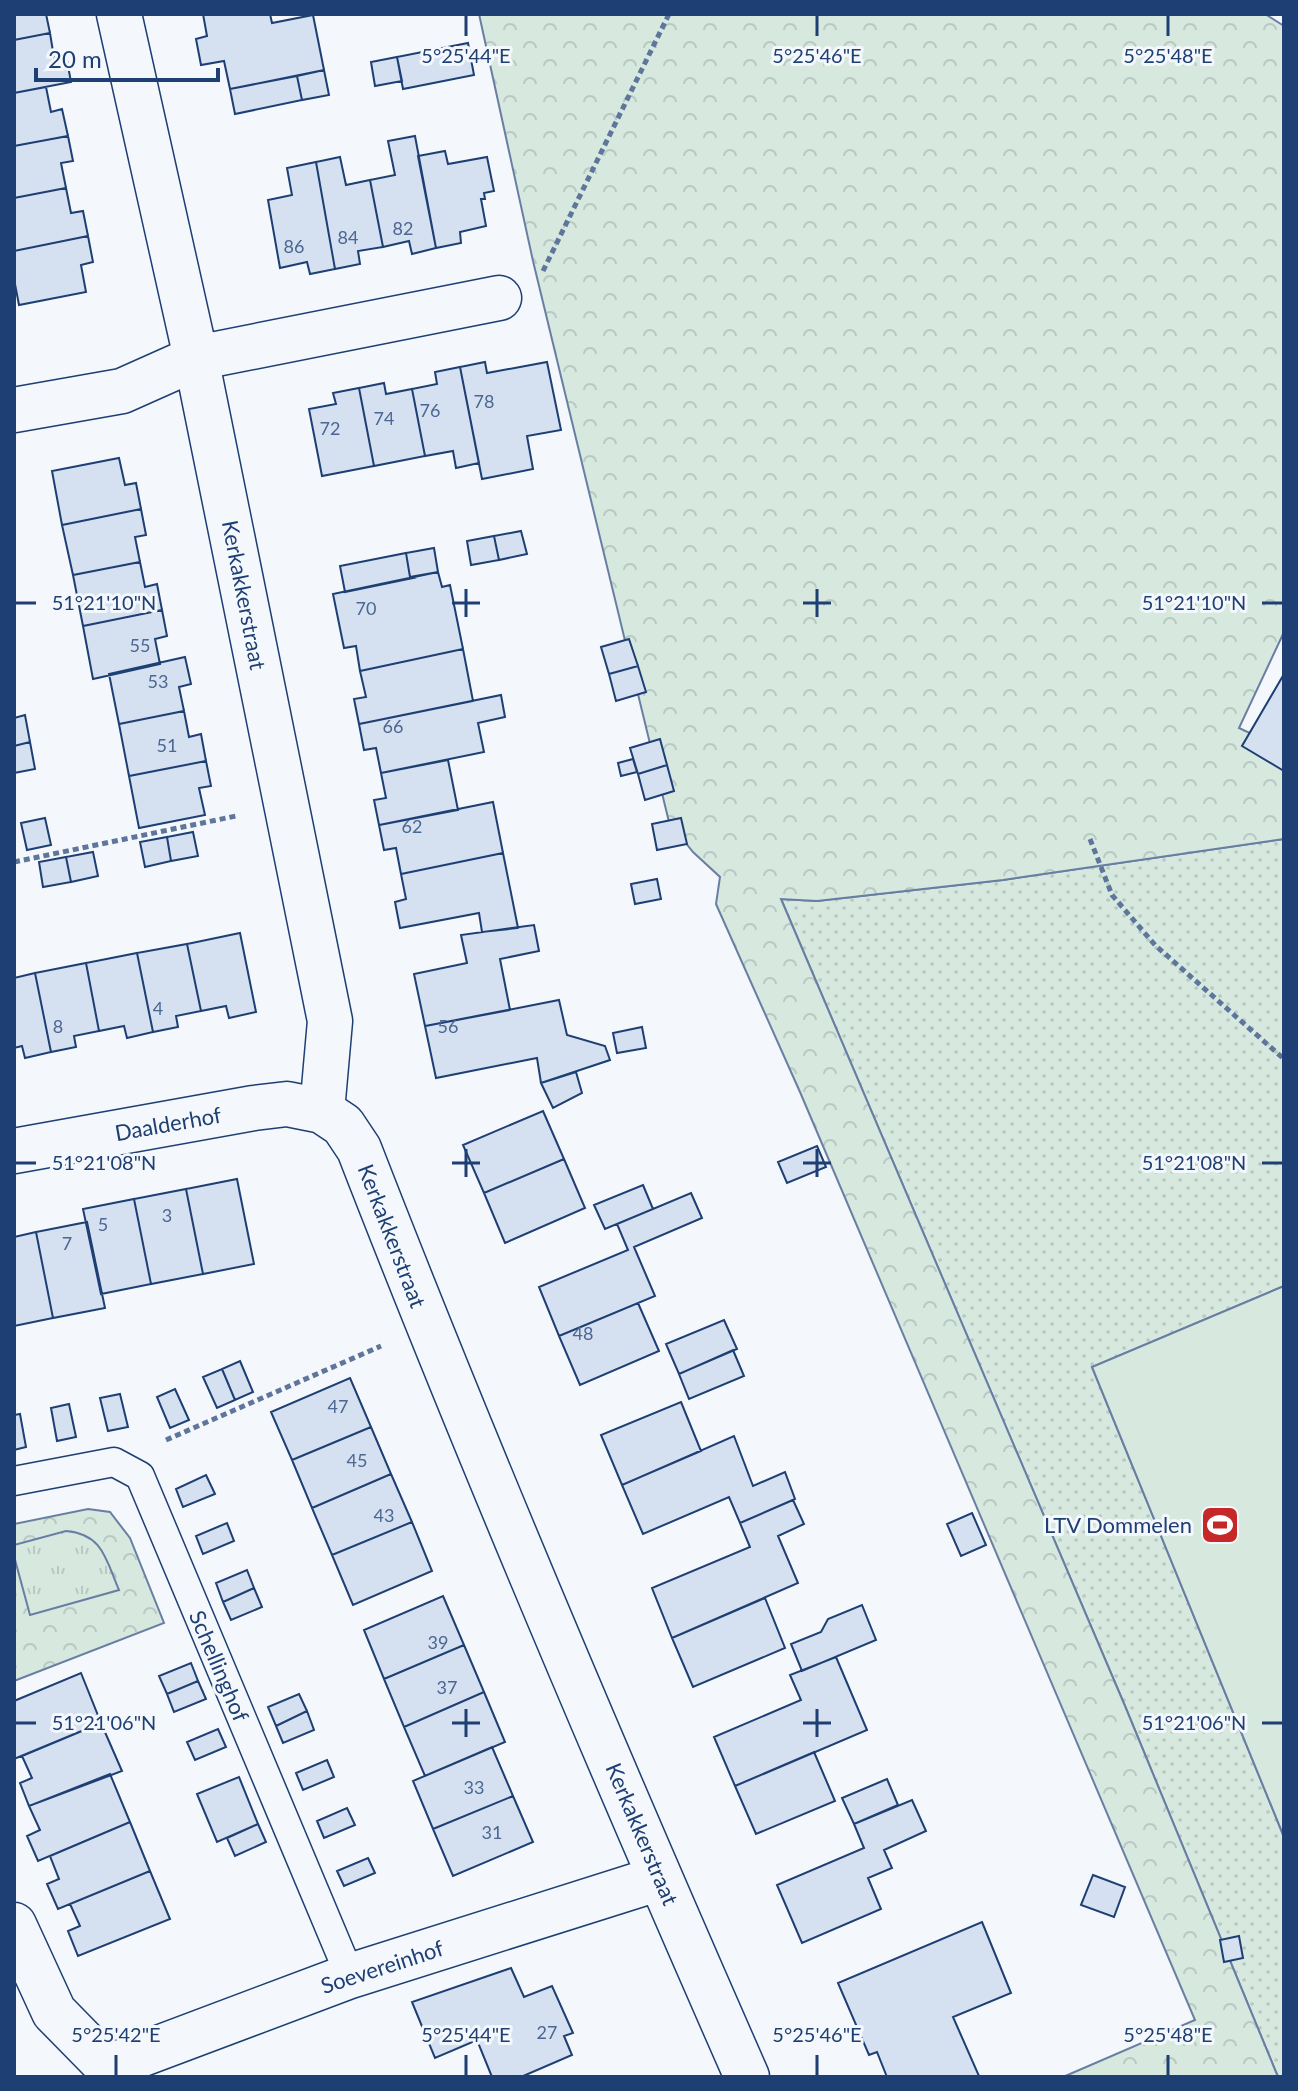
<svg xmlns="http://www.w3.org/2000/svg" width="1298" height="2091" font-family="Lato,sans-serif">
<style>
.grass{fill:url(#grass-dots);stroke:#687fa3;stroke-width:2}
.forest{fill:url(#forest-crowns);stroke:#687fa3;stroke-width:2}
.park{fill:url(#park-tufts);stroke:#687fa3;stroke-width:2}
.pitch{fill:#d7e8df;stroke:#687fa3;stroke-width:2}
.building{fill:#d5e0f0;stroke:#1d3f73;stroke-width:2}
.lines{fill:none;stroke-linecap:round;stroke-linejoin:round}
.lane-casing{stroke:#1d3f73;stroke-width:31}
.street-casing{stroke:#1d3f73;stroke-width:47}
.path{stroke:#5e769c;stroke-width:5;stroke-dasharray:6 4;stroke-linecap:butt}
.lane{stroke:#f4f7fb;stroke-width:28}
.street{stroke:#f4f7fb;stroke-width:44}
.ticks{fill:none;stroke:#1d3f73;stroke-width:3}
.labels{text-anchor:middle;stroke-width:6;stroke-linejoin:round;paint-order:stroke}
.number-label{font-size:18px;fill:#4b6792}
.street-label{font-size:22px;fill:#1d3f73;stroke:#f4f7fb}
.poi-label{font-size:22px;fill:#1d3f73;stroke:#f4f7fb;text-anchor:end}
.ticks-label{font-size:20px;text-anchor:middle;fill:#1d3f73;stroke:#f4f7fb;stroke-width:6;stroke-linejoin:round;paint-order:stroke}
</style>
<defs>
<pattern id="grass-dots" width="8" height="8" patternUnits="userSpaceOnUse" patternTransform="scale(2)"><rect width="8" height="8" fill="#d7e8df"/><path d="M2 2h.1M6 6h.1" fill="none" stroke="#b8c8c3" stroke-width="1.8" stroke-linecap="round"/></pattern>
<pattern id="forest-crowns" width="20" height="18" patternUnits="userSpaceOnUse" patternTransform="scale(2)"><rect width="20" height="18" fill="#d7e8df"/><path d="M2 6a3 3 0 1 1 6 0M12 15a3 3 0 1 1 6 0" fill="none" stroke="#b8c8c3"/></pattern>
<pattern id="park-tufts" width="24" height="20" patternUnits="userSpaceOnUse" patternTransform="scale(2)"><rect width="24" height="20" fill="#d7e8df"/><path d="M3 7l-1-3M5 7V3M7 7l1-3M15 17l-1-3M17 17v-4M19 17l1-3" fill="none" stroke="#b8c8c3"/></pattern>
</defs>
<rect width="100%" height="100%" fill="#f4f7fb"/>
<path class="grass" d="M1284,839V1286L1092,1367L1284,1837V2077H1278L1125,1706L781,899L817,901L1003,880Z"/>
<path class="forest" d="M479,14H1265L1284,26V632L1239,728L1284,749V839L1003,880L817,901L781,899L1125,1706L1278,2077H1063L1195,2020L800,1092L716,904L720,877L693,852L669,822L533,261Z
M88,1509L110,1512L130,1538L164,1623L14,1681V1524Z"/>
<path class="park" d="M66,1531C103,1534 106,1560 119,1590L30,1615L14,1556V1545Z"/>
<path class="pitch" d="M1284,1286V1837L1092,1367Z"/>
<path class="building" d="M14,14H46L50,33L14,40Z
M203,14H270L272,23L313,15L324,70L230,89L224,61L201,65L196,39L207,36Z
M50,33L54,58L66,55L71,82L14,93V40Z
M468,43L474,75L403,89L397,57Z
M397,57L402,81L375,86L371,62Z
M324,70L329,95L302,100L297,76Z
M297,76L302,100L235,114L230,89Z
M46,87L51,112L62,109L68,136L14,146V93Z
M68,136L73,161L61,163L66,188L14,198V146Z
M415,136L436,248L412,254L409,241L383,247L370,180L395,175L388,141Z
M445,151L448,164L487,157L494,191L484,193L485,199H481L486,226L460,232L461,243L436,248L418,156Z
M340,157L346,185L370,180L383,247L358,251L360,264L335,269L316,162Z
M316,162L335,269L310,274L307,262L280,268L268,200L292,195L287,168Z
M66,188L71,213L83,211L88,236L14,251V198Z
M88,236L93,262L81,265L86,292L19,305L14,279V251Z
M485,362L487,373L547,362L561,430L527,436L533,469L482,479L460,367Z
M460,367L479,463L456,468L453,451L425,456L412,389L437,384L435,372Z
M384,383L386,394L412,389L425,456L374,466L359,388Z
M359,388L374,466L322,476L309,409L336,404L333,393Z
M119,458L125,485L136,483L141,509L62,525L52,471Z
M141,509L146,535L135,537L140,562L73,575L62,525Z
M521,531L527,554L499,560L494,536Z
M494,536L499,560L471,565L467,541Z
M434,548L438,572L410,577L406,553Z
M406,553L410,577L413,578L345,592L340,566Z
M140,562L145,587L157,584L162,610L83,626L73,575Z
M438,572L442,587L450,585L463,649L360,671L356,646L344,648L333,594Z
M162,610L167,636L155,639L160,664L93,679L83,626Z
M629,639L638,666L609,674L601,647Z
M463,649L473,701L359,724L354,699L366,697L360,671Z
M185,657L191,684L179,687L184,711L119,724L109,674Z
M638,666L646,692L616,701L609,674Z
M1284,674V771L1242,746Z
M501,695L505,717L478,723L484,752L381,773L376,748L364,750L359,724Z
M184,711L189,737L201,734L206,761L129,776L119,724Z
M25,715L30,742L14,746V718Z
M660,739L667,765L638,774L630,748Z
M30,742L35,769L14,773V746Z
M633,759L637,772L621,776L618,763Z
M448,760L458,810L379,825L374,800L386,798L381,773Z
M206,761L211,786L199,788L205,815L139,828L129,776Z
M667,765L674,791L645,800L638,774Z
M493,802L503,853L401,874L396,848L384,850L379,825Z
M45,818L51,845L27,850L21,823Z
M681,818L687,844L657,850L652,824Z
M193,832L198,856L171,861L167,837Z
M167,837L171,861L145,867L140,842Z
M93,852L98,876L71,882L66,857Z
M503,853L518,928L482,932L479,913L400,928L395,902L406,899L401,874Z
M66,857L71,882L43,887L39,862Z
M657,879L661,899L635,904L631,884Z
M534,925L539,951L500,959L510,1010L425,1026L414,974L467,963L461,935Z
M240,933L256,1012L229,1018L226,1006L201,1011L187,944Z
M187,944L201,1011L176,1016L178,1027L153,1032L137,953Z
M137,953L153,1032L127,1038L124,1026L99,1031L86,963Z
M86,963L99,1031L74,1036L76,1047L51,1052L35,973Z
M35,973L51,1052L25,1058L22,1046L14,1048V978Z
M559,1000L567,1035L605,1046L610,1060L541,1083L537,1058L436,1078L425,1026Z
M642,1027L646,1048L617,1053L613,1033Z
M576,1072L582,1093L553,1108L541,1083Z
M543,1111L564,1159L484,1193L463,1145Z
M817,1146L826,1167L787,1183L778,1162Z
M564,1159L585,1208L505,1243L484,1193Z
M237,1179L254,1264L203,1274L186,1189Z
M643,1185L653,1209L605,1229L594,1205Z
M186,1189L203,1274L151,1284L134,1199Z
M691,1193L702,1218L634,1247L655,1296L559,1336L539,1287L628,1250L617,1224Z
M134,1199L151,1284L101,1294L83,1209Z
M87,1222L105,1308L53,1318L36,1232Z
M36,1232L53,1318L14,1326V1237Z
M638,1303L659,1351L580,1385L559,1336Z
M724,1320L737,1349L679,1374L666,1344Z
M733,1350L744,1376L689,1399L679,1374Z
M240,1361L253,1392L235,1400L222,1369Z
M222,1369L235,1400L217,1408L203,1377Z
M350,1378L371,1427L292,1460L271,1412Z
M175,1389L189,1420L170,1428L157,1397Z
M120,1394L128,1427L108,1431L100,1398Z
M681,1402L701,1451L622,1485L601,1435Z
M69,1404L76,1437L57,1441L51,1408Z
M20,1414L26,1447L14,1450V1415Z
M371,1427L391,1474L312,1508L292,1460Z
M734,1436L753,1486L785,1472L795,1499L740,1523L729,1497L643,1534L622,1485Z
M391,1474L412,1522L332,1555L312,1508Z
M206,1475L215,1494L183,1507L176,1489Z
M793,1500L804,1524L778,1536L798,1583L672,1638L652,1588L750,1547L740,1523Z
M972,1513L986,1545L961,1556L947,1524Z
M412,1522L432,1571L353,1605L332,1555Z
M227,1523L234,1541L203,1554L196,1536Z
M247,1570L254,1588L223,1602L216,1583Z
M254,1588L262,1607L231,1620L223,1602Z
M443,1596L464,1645L384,1679L364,1630Z
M765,1598L785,1648L693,1687L672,1638Z
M862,1605L876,1640L802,1671L791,1644L821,1632L828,1619Z
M464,1645L484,1692L404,1727L384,1679Z
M836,1657L867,1730L735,1786L714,1737L801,1700L790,1675Z
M191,1663L198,1681L167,1694L159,1676Z
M81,1673L101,1723L14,1759V1701Z
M198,1681L206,1699L174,1712L167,1694Z
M484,1692L505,1742L425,1776L404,1727Z
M299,1694L307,1711L276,1726L268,1707Z
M307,1711L314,1730L283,1743L276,1726Z
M101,1723L122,1771L29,1806L20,1783L32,1778L22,1756Z
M218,1729L226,1747L195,1760L187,1742Z
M492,1747L513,1796L433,1829L413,1781Z
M814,1752L835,1801L756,1834L735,1786Z
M327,1760L334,1777L303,1790L296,1773Z
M110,1774L130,1822L38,1861L27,1836L40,1830L29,1806Z
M239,1777L258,1824L217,1842L197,1794Z
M887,1779L898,1805L854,1824L842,1798Z
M513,1796L533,1842L453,1876L433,1829Z
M912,1800L926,1831L884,1850L892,1868L868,1878L881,1909L802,1943L777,1885L864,1848L854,1824Z
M347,1808L355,1825L324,1838L317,1821Z
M130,1822L150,1871L58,1909L47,1884L59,1879L50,1856Z
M258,1824L266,1842L235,1856L227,1838Z
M368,1858L375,1873L344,1886L337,1871Z
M150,1871L170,1919L78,1956L68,1931L80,1926L70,1904Z
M1093,1875L1125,1887L1114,1917L1081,1905Z
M982,1922L1011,1993L953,2017L979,2076L887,2077L877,2052L869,2055L838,1983Z
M1239,1936L1243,1958L1224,1962L1220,1940Z
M511,1968L524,1997L552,1986L573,2033L564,2036L572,2055L521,2077H492L477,2040L435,2058L412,2002Z"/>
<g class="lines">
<defs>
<path id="lane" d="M14,1481L114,1462L140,1476L350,1976"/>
<path id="street" d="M119,14L196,358L330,1021L322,1111L343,1125L359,1149C480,1461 612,1770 747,2077
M14,410L122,391L196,358L499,298
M14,1151L254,1108L287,1104L322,1111
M14,1925L54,2012L108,2067L111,2077
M108,2067L350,1976L660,1878"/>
</defs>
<use href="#lane" class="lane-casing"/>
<use href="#street" class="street-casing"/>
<path class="path" d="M543,271L669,14
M1090,839L1112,895L1155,945L1284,1059
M14,862L236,816
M166,1440L381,1346"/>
<use href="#lane" class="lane"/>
<use href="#street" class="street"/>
</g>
<path class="ticks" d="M466,16V36M817,16V36M1168,16V36M466,589V617M817,589V617M16,603H36M452,603H480M803,603H831M1262,603H1282M466,1149V1177M817,1149V1177M16,1163H36M452,1163H480M803,1163H831M1262,1163H1282M466,1709V1737M817,1709V1737M16,1723H36M452,1723H480M803,1723H831M1262,1723H1282M116,2055V2075M466,2055V2075M817,2055V2075M1168,2055V2075"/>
<defs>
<symbol id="stadium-square" viewBox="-11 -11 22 22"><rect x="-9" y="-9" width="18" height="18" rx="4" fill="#c62828" stroke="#f4f7fb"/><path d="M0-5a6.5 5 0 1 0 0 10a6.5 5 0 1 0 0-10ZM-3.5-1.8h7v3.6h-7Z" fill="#fff"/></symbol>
</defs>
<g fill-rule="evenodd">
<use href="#stadium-square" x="1198" y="1503" width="44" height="44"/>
</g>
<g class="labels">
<g class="number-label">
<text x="403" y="235">82</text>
<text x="348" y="244">84</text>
<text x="294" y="253">86</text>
<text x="484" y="408">78</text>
<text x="430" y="417">76</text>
<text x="384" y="425">74</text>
<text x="330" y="435">72</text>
<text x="366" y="615">70</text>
<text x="140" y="652">55</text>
<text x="158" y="688">53</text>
<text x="393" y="733">66</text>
<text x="167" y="752">51</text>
<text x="412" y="833">62</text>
<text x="158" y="1015">4</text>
<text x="58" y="1033">8</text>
<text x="448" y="1033">56</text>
<text x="167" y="1222">3</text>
<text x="103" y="1231">5</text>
<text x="67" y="1250">7</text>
<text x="583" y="1340">48</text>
<text x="338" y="1413">47</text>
<text x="357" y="1467">45</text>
<text x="384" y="1522">43</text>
<text x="438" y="1649">39</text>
<text x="447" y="1694">37</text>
<text x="474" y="1794">33</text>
<text x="492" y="1839">31</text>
<text x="547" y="2039">27</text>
</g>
<g class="street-label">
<text transform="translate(244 595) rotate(79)" y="8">Kerkakkerstraat</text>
<text transform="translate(168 1124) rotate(-10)" y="8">Daalderhof</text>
<text transform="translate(392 1236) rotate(69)" y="8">Kerkakkerstraat</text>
<text transform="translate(219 1666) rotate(67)" y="8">Schellinghof</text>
<text transform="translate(642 1834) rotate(67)" y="8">Kerkakkerstraat</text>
<text transform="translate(382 1967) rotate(-18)" y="8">Soevereinhof</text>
</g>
<g class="poi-label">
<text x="1192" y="1533">LTV Dommelen</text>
</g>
</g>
<g class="ticks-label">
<text x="466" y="63">5°25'44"E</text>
<text x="817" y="63">5°25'46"E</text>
<text x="1168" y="63">5°25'48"E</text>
<text x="104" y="610">51°21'10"N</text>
<text x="1194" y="610">51°21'10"N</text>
<text x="104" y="1170">51°21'08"N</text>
<text x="1194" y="1170">51°21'08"N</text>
<text x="104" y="1730">51°21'06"N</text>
<text x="1194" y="1730">51°21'06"N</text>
<text x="116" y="2042">5°25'42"E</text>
<text x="466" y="2042">5°25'44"E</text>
<text x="817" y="2042">5°25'46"E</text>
<text x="1168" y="2042">5°25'48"E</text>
</g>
<rect width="1298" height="2091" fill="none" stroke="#1d3f73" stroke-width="32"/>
<path d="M36 68v12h182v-12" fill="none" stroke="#1d3f73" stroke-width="4"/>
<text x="48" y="68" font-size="24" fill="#1d3f73" stroke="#f4f7fb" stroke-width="6" paint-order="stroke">20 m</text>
</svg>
